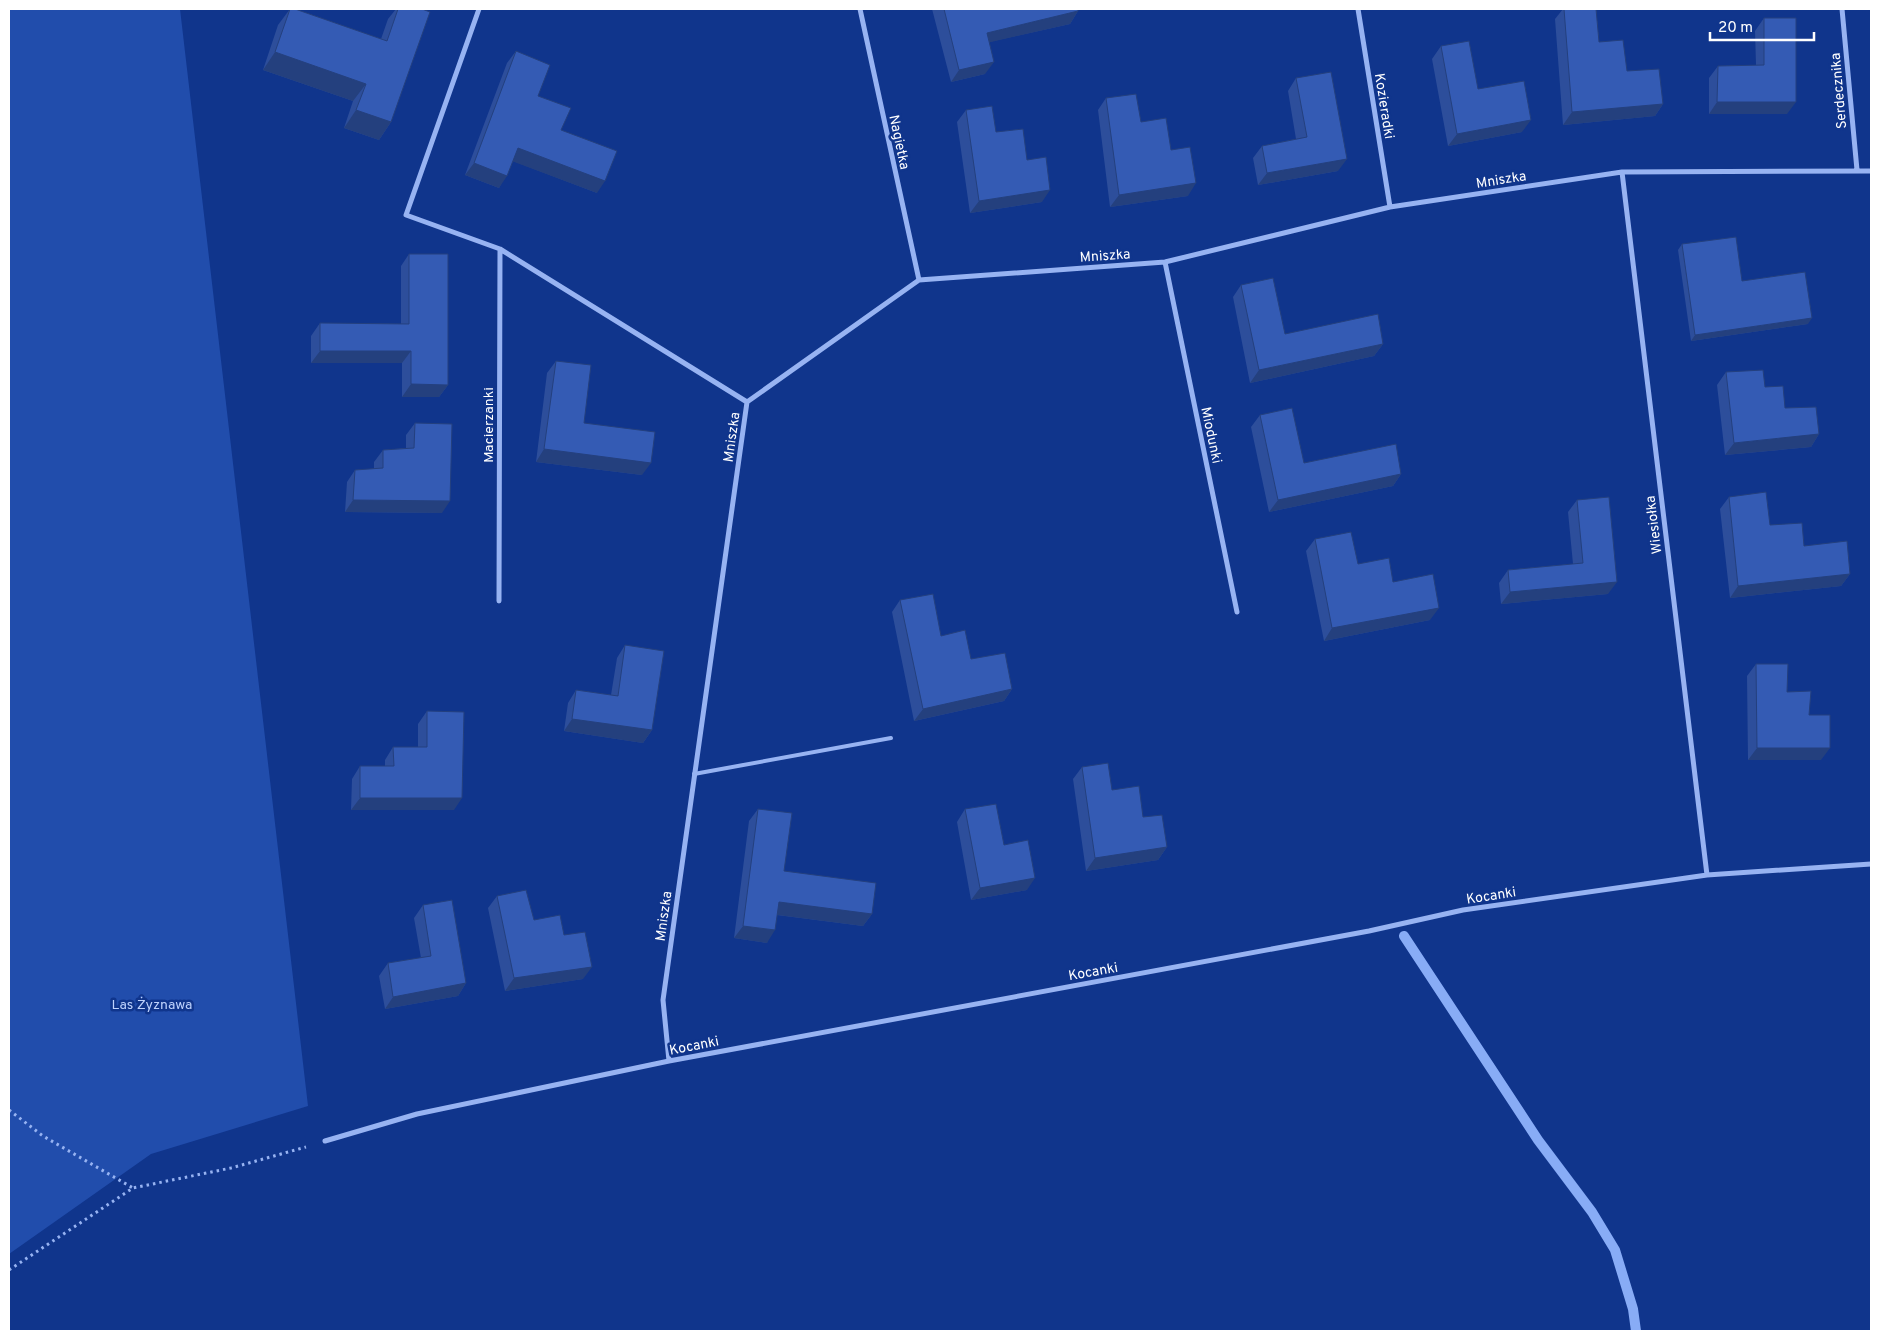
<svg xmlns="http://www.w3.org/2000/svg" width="1880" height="1340" font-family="Overpass,sans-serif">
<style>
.green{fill:#214dac}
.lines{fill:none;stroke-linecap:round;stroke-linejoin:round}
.stream{stroke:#88acf6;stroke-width:10}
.path{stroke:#97b3f2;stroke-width:3;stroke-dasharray:2.5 4;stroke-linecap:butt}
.service{stroke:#97b3f2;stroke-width:4}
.minor{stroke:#97b3f2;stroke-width:5}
.wall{fill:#2d4e9b}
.shaded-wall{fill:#24407e}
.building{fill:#345bb4;stroke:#24407e}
.labels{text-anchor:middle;stroke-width:5;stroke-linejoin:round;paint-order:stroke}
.street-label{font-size:14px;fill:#fff;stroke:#10358c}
.park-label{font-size:14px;fill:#bed2fd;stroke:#10358c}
</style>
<rect width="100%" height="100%" fill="#10358c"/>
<path class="green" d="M9,9H180L308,1106L151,1154L9,1254Z"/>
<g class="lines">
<path class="stream" d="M1404,936L1538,1140L1592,1212L1615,1250L1633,1309L1636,1331"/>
<path class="path" d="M9,1110L43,1136L133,1188
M9,1270L133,1188L231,1168L306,1147"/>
<path class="service" d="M694,774L891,738"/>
<path class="minor" d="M479,9L406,215L500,249L747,402
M860,9L919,280
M1358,9L1390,207
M1842,9L1857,170
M1622,172L1707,875
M1165,262L1237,612
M499,601L500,249
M669,1061L663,1000L747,402L919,280L1165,262L1390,207L1622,172L1871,171
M325,1141L417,1114L669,1061L1369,931L1463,910L1707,875L1871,864"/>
</g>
<path class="wall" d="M290,9H295L381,39L388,19L396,9H422L391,122L379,140L344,128L353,101L263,70L278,25Z
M932,9H1078V11L1070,24L989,42L985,74L951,82Z
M1563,9H1596L1599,42L1627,71L1663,104L1655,116L1563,125L1555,19Z
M1764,18L1787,114H1709V78L1718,66L1756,65L1755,31Z
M1441,46L1478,89L1522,132L1448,146L1432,59Z
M516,51L538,96L561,130L597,193L513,161L499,188L465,175L507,63Z
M1296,78L1338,171L1258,185L1253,158L1262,146L1296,139L1288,91Z
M1106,98L1141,122L1171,150L1188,196L1110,207L1098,110Z
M966,110L996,132L1027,160L1042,202L970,213L957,122Z
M1682,244L1742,281L1808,324L1691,341L1678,250Z
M409,254L448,385L439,397H402V363H311V336L320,323L401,324V266Z
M1241,285L1285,334L1383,344L1374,356L1250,383L1233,297Z
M556,361L584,423L642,475L536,462L547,373Z
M1726,372L1765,387L1785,408L1819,434L1811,447L1725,455L1717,385Z
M1260,415L1304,463L1401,474L1393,486L1269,512L1251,427Z
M415,423L442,513L345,512L347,482L355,470L374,469V462L383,450L406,448V435Z
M1729,497L1770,525L1850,574L1841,586L1730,598L1720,509Z
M1577,500L1608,594L1501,604L1499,583L1508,570L1573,564L1568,512Z
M1315,539L1358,564L1393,582L1430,620L1324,641L1306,551Z
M900,600L941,636L971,659L1012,689L1004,701L914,721L892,612Z
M625,645L652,730L643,743L564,731L568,703L576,690L611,695L617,658Z
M1756,664L1787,692L1809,715L1821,760H1748L1747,676Z
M427,711L454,810H351L352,779L360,766H385V760L393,747H418V724Z
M1082,767L1112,790L1143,817L1167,847L1158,860L1086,871L1073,779Z
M758,809L784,871L872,914L863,926L777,915L767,943L734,938L749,821Z
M965,809L1004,845L1027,890L971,900L957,822Z
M497,896L534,920L564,935L583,979L505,991L488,908Z
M423,905L466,983L458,996L385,1009L379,976L388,963L421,958L414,918Z"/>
<path class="shaded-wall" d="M1078,11L1070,24L978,45L987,33Z
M275,52L366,84L353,101L263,70Z
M994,62L985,74L951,82L959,70Z
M1717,102H1796L1787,114H1709Z
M1663,104L1655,116L1563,125L1572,112Z
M356,110L391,122L379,140L344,128Z
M1531,120L1522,132L1448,146L1457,134Z
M518,148L605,181L597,193L509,160Z
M1347,159L1338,171L1258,185L1267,173Z
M474,163L507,176L499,188L465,175Z
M1196,183L1188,196L1110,207L1119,195Z
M1050,190L1042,202L970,213L979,201Z
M1812,318L1808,324L1691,341L1695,335Z
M1383,344L1374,356L1250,383L1259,370Z
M320,351H411L402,363H311Z
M411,384L448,385L439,397H402Z
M1819,434L1811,447L1725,455L1734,443Z
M544,449L651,463L642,475L536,462Z
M1401,474L1393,486L1269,512L1278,500Z
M353,500L450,501L442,513L345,512Z
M1850,574L1841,586L1730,598L1738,586Z
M1617,582L1608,594L1501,604L1510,592Z
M1439,608L1430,620L1324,641L1332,628Z
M1012,689L1004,701L914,721L923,709Z
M572,719L652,730L643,743L564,731Z
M1757,748H1830L1821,760H1748Z
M360,798H462L454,810H351Z
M1167,847L1158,860L1086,871L1095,858Z
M1035,878L1027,890L971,900L980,888Z
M779,902L872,914L863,926L770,914Z
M743,926L775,930L767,943L734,938Z
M592,967L583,979L505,991L514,978Z
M466,983L458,996L385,1009L393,997Z"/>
<path class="building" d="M290,9H295L387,41L398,9H422L430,12L391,122L356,110L366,84L275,52Z
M944,9H1078V11L987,33L994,62L959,70Z
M1564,9H1596L1599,42L1623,40L1627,71L1659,69L1663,104L1572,112Z
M1764,18H1796V102H1717L1718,66L1764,65Z
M1469,41L1478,89L1524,81L1531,120L1457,134L1441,46Z
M516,51L550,65L538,96L571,108L561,130L617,151L605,181L518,148L507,176L474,163Z
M1331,72L1347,159L1267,173L1262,146L1307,137L1296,78Z
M1136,94L1141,122L1166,118L1171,150L1190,147L1196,183L1119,195L1106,98Z
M992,106L996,132L1023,129L1027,160L1046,157L1050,190L979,201L966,110Z
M1736,237L1742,281L1805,272L1812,318L1695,335L1682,244Z
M409,254H448V385L411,384V351H320V323L409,324Z
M1273,278L1285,334L1378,314L1383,344L1259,370L1241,285Z
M556,361L591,365L584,423L655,432L651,463L544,449Z
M1763,370L1765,387L1783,386L1785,408L1816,407L1819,434L1734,443L1726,372Z
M1292,408L1304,463L1396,444L1401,474L1278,500L1260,415Z
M415,423L452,424L450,501L353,500L355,470L383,468V450L414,448Z
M1766,492L1770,525L1802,523L1804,546L1847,541L1850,574L1738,586L1729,497Z
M1609,497L1617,582L1510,592L1508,570L1583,563L1577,500Z
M1351,532L1358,564L1389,558L1393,582L1433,574L1439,608L1332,628L1315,539Z
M933,594L941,636L965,630L971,659L1005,653L1012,689L923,709L900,600Z
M625,645L664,651L652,730L572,719L576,690L618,696Z
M1756,664H1788L1787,692L1811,691L1809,715H1830V748H1757Z
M427,711L464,712L462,798H360V766H394L393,747H427Z
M1108,763L1112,790L1139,786L1143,817L1162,815L1167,847L1095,858L1082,767Z
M996,804L1004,845L1028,840L1035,878L980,888L965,809Z
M758,809L792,813L784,871L876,883L872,914L779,902L775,930L743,926Z
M526,890L534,920L560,915L564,935L585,932L592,967L514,978L497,896Z
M452,900L466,983L393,997L388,963L431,956L423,905Z"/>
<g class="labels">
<g class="street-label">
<text transform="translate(1838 91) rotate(-95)" y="5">Serdecznika</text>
<text transform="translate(1385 106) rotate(81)" y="5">Kozieradki</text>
<text transform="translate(900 142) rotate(78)" y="5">Nagietka</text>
<text transform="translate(1501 179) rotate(-9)" y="5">Mniszka</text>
<text transform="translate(1105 255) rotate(-4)" y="5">Mniszka</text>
<text transform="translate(488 425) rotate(-90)" y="5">Macierzanki</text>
<text transform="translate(1212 435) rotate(78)" y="5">Miodunki</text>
<text transform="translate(731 437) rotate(-82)" y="5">Mniszka</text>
<text transform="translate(1653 525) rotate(-97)" y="5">Wiesiołka</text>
<text transform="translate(1491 895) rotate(-9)" y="5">Kocanki</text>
<text transform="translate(663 916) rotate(-82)" y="5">Mniszka</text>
<text transform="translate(1093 971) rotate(-10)" y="5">Kocanki</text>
<text transform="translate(694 1045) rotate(-11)" y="5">Kocanki</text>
</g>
<g class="park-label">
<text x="152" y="1009">Las Żyznawa</text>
</g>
</g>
<rect width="1880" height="1340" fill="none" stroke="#ffffff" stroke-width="20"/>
<path d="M1710 32v8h104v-8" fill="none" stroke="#ffffff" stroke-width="2.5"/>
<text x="1718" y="32" font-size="15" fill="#ffffff" stroke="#10358c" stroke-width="4" paint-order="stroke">20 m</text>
</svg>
